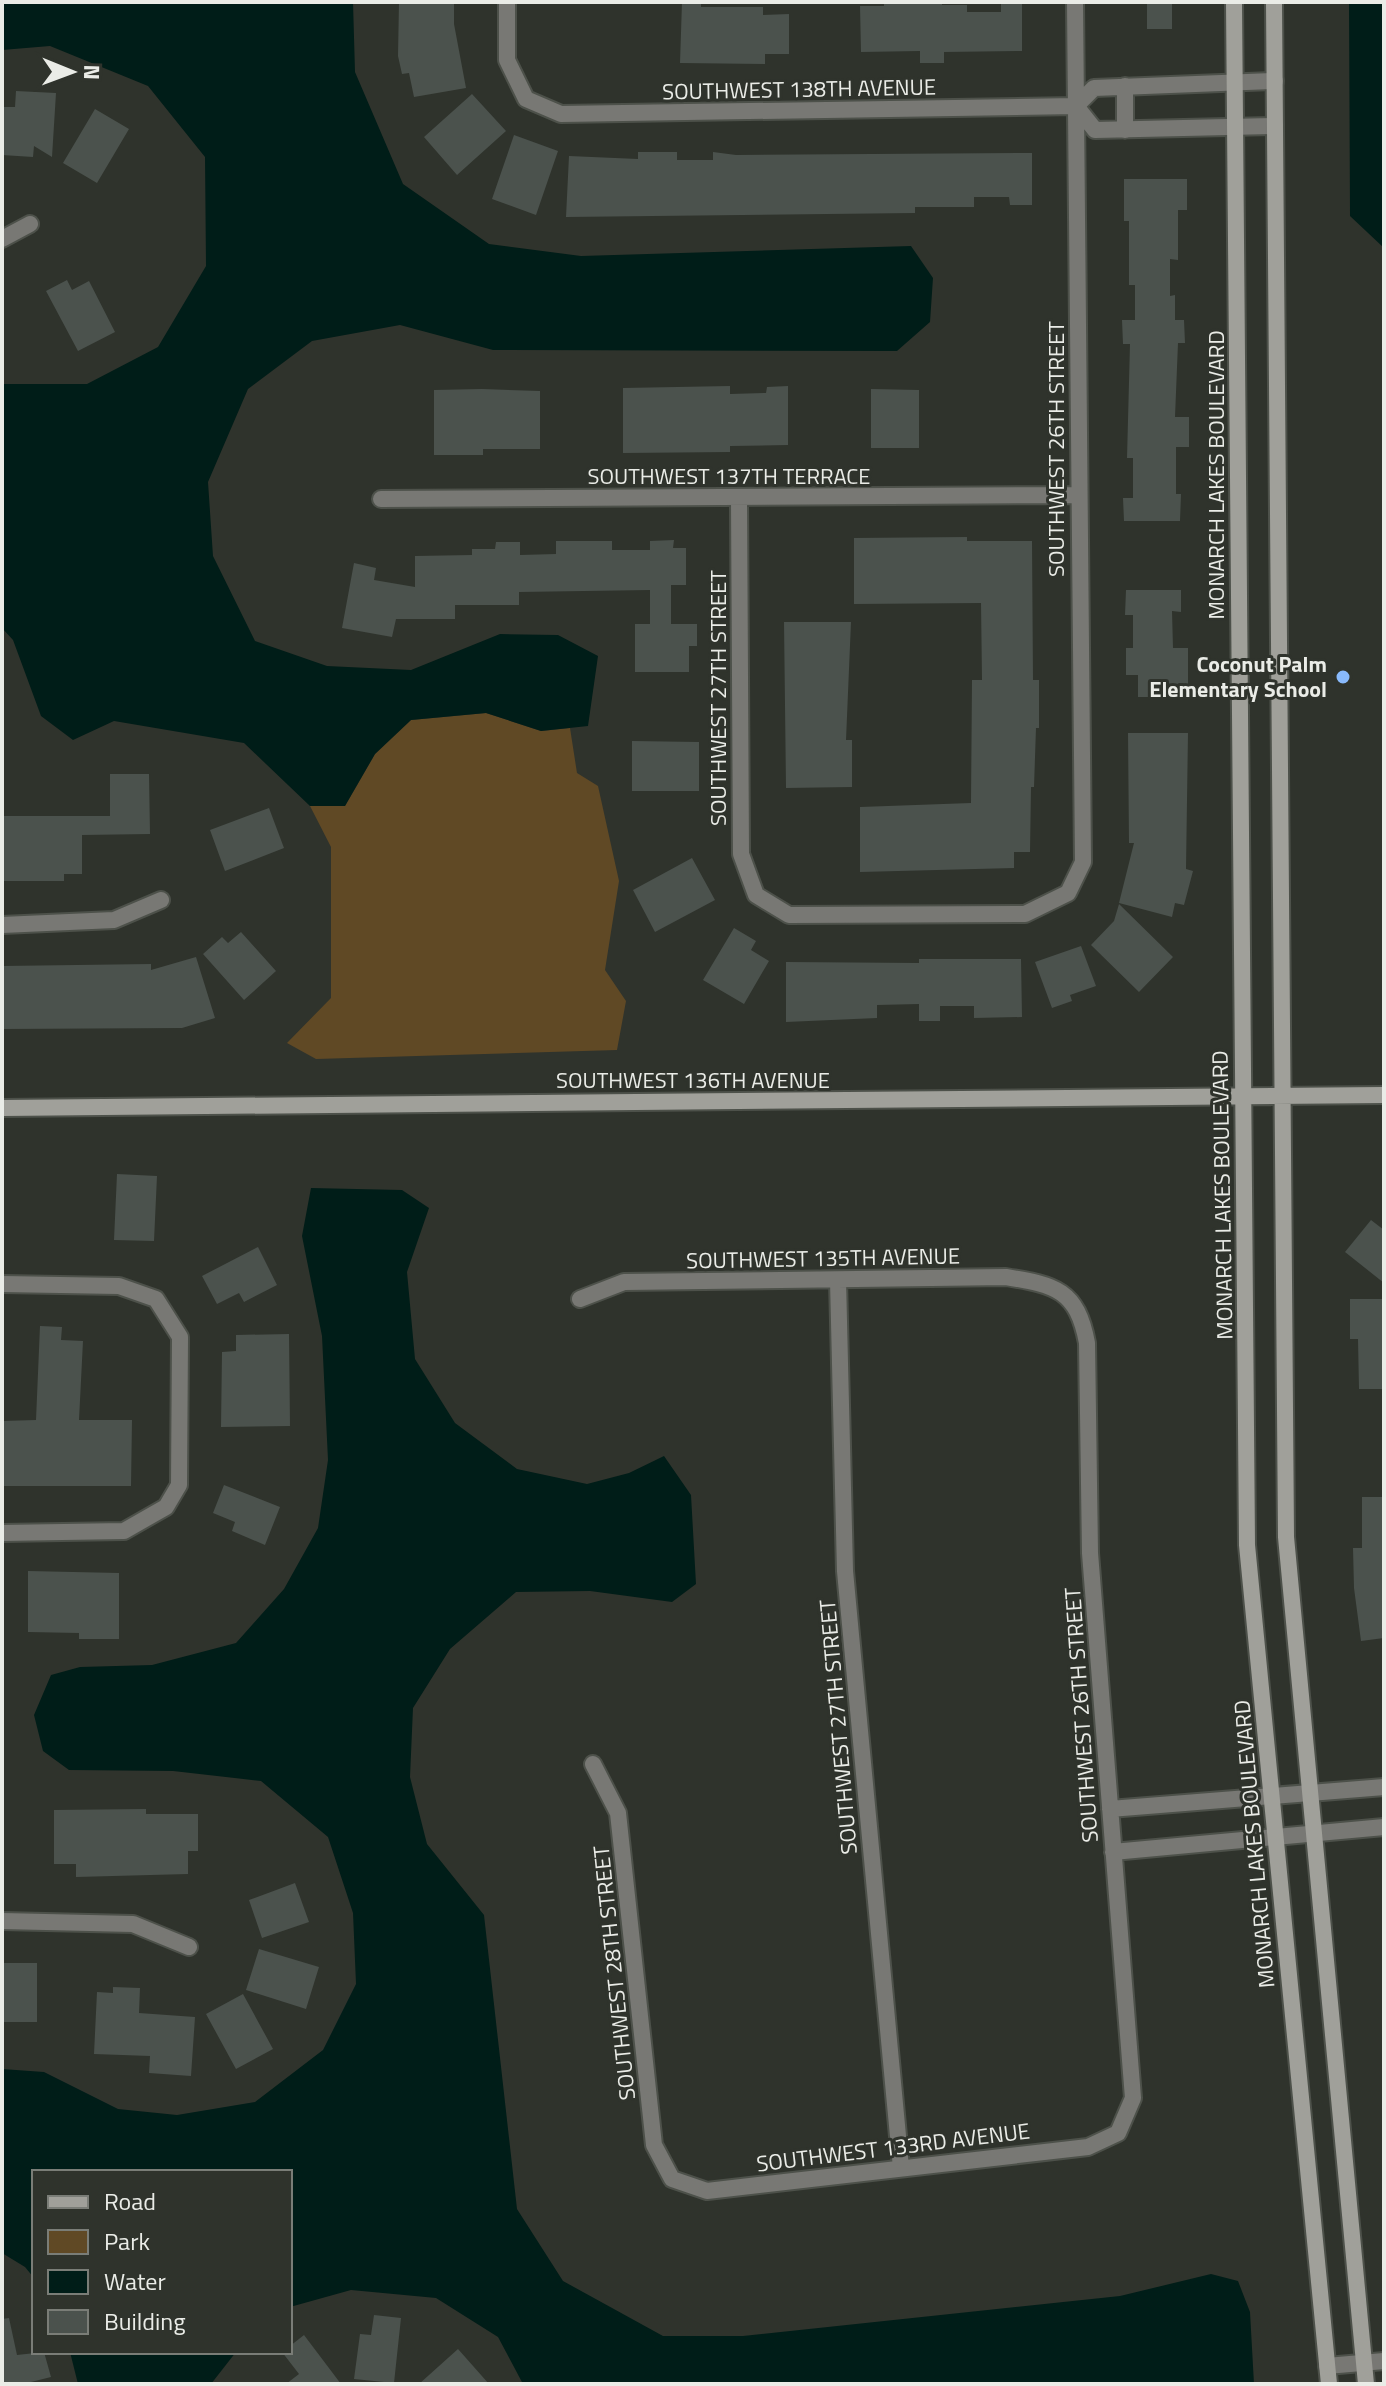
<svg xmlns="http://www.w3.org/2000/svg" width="1386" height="2386" font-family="'Titillium Web',sans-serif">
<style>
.green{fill:#604925}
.water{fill:#001d18}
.building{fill:#4b524d}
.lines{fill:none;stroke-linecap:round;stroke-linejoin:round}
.street-casing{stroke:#4d514a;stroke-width:20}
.secondary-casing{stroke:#4d514a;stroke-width:20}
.street{stroke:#787874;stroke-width:16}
.secondary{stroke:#a0a09a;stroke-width:16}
.poi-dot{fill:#89bafc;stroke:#2f332c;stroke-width:3}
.labels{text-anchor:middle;stroke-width:6;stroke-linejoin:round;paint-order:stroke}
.street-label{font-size:22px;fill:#eaece7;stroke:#2f332c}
.poi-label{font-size:22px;font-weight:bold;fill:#eaece7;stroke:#2f332c;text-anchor:end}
</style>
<rect width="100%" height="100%" fill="#2f332c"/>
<path class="green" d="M486,713L541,731L570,728L577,773L598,786L619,881L605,970L626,1001L617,1050L316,1059L287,1043L331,998V847L310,806H345L375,754L411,720Z"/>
<path class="water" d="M2,2H353L355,72L403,184L489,244L581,256L911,246L933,278L930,322L897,351L493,350L400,325L312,341L248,389L208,482L213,556L255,641L327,666L411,670L500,634L558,635L598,656L588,726L541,731L486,713L411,720L375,754L345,806H310L244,743L114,721L73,740L41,716L13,640L2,628V384H87L158,347L206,266L205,157L148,86L50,46L2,50Z
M1349,2H1384V248L1350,216Z
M311,1188L402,1190L429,1208L407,1272L415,1359L455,1423L517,1469L587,1484L629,1473L664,1456L691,1495L696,1584L672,1602L590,1591L516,1592L450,1649L413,1708L410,1777L427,1844L484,1915L517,2209L563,2281L663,2336H743L1120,2296L1211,2274L1238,2281L1250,2312L1254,2384H523L498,2337L436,2298L351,2290L290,2307V2172H34V2278L25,2267L2,2253V2069L44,2072L118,2109L177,2115L255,2102L323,2050L356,1984L353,1913L328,1837L261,1781L173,1771L69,1770L43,1751L34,1715L51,1675L80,1667L152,1665L236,1643L284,1589L318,1528L328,1460L322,1336L302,1236Z
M70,2352H236L211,2384H78Z"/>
<path class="building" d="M399,2H454V24L466,88L414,97L409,73L402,74L398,56Z
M682,2H701V7H763V15L789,14V54H765V64L680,63Z
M884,2H942V5H967V12H1001V2H1022V51L944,52V63H920V51L861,52L860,6H884Z
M1147,2H1172V29H1147Z
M16,91L56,93L52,157L34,146L33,157L2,155V107H15Z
M472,94L506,131L457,175L424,137Z
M95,109L129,129L97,183L63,163Z
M514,135L558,151L536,215L492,199Z
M638,152H677V160H713V152L736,155L1032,153V205H1010L1009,197H974V207H915V213L566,217L569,156L638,159Z
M1124,179H1187V210H1178V260L1170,259V296L1175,295V320H1184L1185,343H1178L1175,417H1189V447H1176V494H1181L1180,521H1124L1123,498H1133V458H1127L1130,344H1123L1122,320H1135V285H1129V221H1124Z
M67,280L72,290L89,281L115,332L78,351L46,291Z
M730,386V394L766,393L767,387L788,386V445L730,446V452L623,453V388Z
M482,389L540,391V449H483V455H434V390Z
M871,389L919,390V448H871Z
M967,537V541H1032L1033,680H1039V728H1036L1034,787H1031L1030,852H1014V868L860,872V807L971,803L972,680H982L981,603L854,604V538Z
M674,540L673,548H686V585H671V624H697V646H689V672H635V624H650V590L519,592V605H455V619H396L392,637L342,628L354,563L376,568L374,580L415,587V556L472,555V549H495L496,542H520V555L556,554V541H612V550H650V541Z
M1126,590H1181V612L1172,611L1173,648H1188V697H1138V675H1126V648H1133V615H1125Z
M784,622H851L846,740H852V787L786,788Z
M1128,733H1188L1186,869L1193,871L1184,905L1175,903L1172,917L1119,903L1134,843H1129Z
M632,741L699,742V791H632Z
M110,774H149L150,834L82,835V874H64V881H2V816H110Z
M269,808L284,848L225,871L210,830Z
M692,858L715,900L655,932L633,890Z
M1119,904L1173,957L1139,992L1091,945L1114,921Z
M734,928L756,941L751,950L769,961L744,1004L703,980Z
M241,932L276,971L244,1000L203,954L222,937L228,943Z
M1081,946L1096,986L1070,995L1072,1001L1052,1008L1035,962Z
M196,957L215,1018L182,1028L2,1029V966L151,964V970Z
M919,959H1021L1022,1017L974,1018V1006H940V1021H919V1004L877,1005V1018L786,1022V962L919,963Z
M117,1174L157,1176L154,1241L114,1240Z
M1371,1220L1384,1230V1283L1345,1252Z
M258,1247L277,1285L244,1302L239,1293L217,1304L202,1276Z
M1350,1299H1384V1389H1359L1358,1339H1350Z
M40,1326L62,1327L61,1340L83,1341L79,1420H132L131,1486H2V1421L36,1420Z
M289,1334L290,1426L221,1427L222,1352L236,1351V1335Z
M224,1485L280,1507L265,1545L232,1531L235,1522L213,1513Z
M1362,1497H1384V1638L1361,1641L1354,1588L1353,1548H1362Z
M28,1571L119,1573V1639H79V1633L28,1632Z
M146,1809V1814H198V1851H188V1874L76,1877V1864H54V1810Z
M295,1883L309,1922L262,1938L249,1900Z
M259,1949L319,1967L306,2009L246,1990Z
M4,1963H37V2022H2Z
M113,1987L140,1988L139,2013L195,2017L191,2076L149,2073L150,2056L94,2054L97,1992L113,1993Z
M243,1994L273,2049L236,2069L206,2014Z
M374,2315L401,2318L394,2383L354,2379L360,2334L371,2335Z
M9,2318L17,2355L44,2352L51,2377L23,2384H2V2319Z
M304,2335L341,2384H286L299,2374L282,2352H290V2346Z
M458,2349L489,2384H419Z"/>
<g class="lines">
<defs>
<path id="street" d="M507,2V60L526,99L561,114L1076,106L1094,88L1275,81
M1076,106L1095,130L1275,126
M1125,130V86
M2,239L30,224
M381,499L1077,495
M739,499L741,854L756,895L789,915L1025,914L1068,893L1083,862L1075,2
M2,925L114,920L161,900
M838,1280L845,1571L901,2168
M2,1284L119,1286L156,1299L180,1337L179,1485L166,1507L124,1531L2,1533
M580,1299L624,1282L1006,1277C1056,1285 1077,1290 1087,1343L1090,1553L1133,2098L1118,2133L1088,2147L707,2191L672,2179L654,2145L618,1813L593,1764
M1110,1809L1384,1787
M1113,1852L1384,1827
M2,1921L133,1924L189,1947
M1327,2366L1384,2361"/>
<path id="secondary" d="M1234,2L1247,1545L1329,2384
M1274,2L1286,1537L1366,2384
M2,1108L1384,1095"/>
</defs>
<use href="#street" class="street-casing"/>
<use href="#secondary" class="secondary-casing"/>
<use href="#street" class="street"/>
<use href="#secondary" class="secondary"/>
</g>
<circle class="poi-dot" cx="1343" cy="677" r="8"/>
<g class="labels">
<g class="street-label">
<text transform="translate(799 89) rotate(-1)" y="8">SOUTHWEST 138TH AVENUE</text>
<text transform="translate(1056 449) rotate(-90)" y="8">SOUTHWEST 26TH STREET</text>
<text transform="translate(1216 475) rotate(-90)" y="8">MONARCH LAKES BOULEVARD</text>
<text x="729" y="484">SOUTHWEST 137TH TERRACE</text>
<text transform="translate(718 698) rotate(-90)" y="8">SOUTHWEST 27TH STREET</text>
<text x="693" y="1088">SOUTHWEST 136TH AVENUE</text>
<text transform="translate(1222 1195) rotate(-91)" y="8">MONARCH LAKES BOULEVARD</text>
<text transform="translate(823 1258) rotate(-1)" y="8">SOUTHWEST 135TH AVENUE</text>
<text transform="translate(1081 1715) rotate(-94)" y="8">SOUTHWEST 26TH STREET</text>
<text transform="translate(838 1727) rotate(-95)" y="8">SOUTHWEST 27TH STREET</text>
<text transform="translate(1254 1844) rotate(-95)" y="8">MONARCH LAKES BOULEVARD</text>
<text transform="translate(614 1973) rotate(-96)" y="8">SOUTHWEST 28TH STREET</text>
<text transform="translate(893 2147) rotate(-7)" y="8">SOUTHWEST 133RD AVENUE</text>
</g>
<g class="poi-label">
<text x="1327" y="672">Coconut Palm<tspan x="1327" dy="25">Elementary School</tspan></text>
</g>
</g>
<rect width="1386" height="2386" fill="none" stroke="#eaece7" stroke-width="8"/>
<rect x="32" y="2170" width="260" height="184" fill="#2f332c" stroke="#7a7d77" stroke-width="2"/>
<rect x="48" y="2196" width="40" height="12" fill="#a0a09a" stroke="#7a7d77" stroke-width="2"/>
<text x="104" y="2210" font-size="24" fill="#eaece7">Road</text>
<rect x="48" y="2230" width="40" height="24" fill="#604925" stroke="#7a7d77" stroke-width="2"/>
<text x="104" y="2250" font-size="24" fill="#eaece7">Park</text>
<rect x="48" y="2270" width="40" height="24" fill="#001d18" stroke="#7a7d77" stroke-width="2"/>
<text x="104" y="2290" font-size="24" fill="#eaece7">Water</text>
<rect x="48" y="2310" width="40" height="24" fill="#4b524d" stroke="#7a7d77" stroke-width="2"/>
<text x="104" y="2330" font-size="24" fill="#eaece7">Building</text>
<g transform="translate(72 72) rotate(91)" stroke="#2f332c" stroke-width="6" paint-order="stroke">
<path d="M0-6L14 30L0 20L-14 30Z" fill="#eaece7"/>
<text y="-12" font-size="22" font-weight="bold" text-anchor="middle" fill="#eaece7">N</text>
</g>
</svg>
